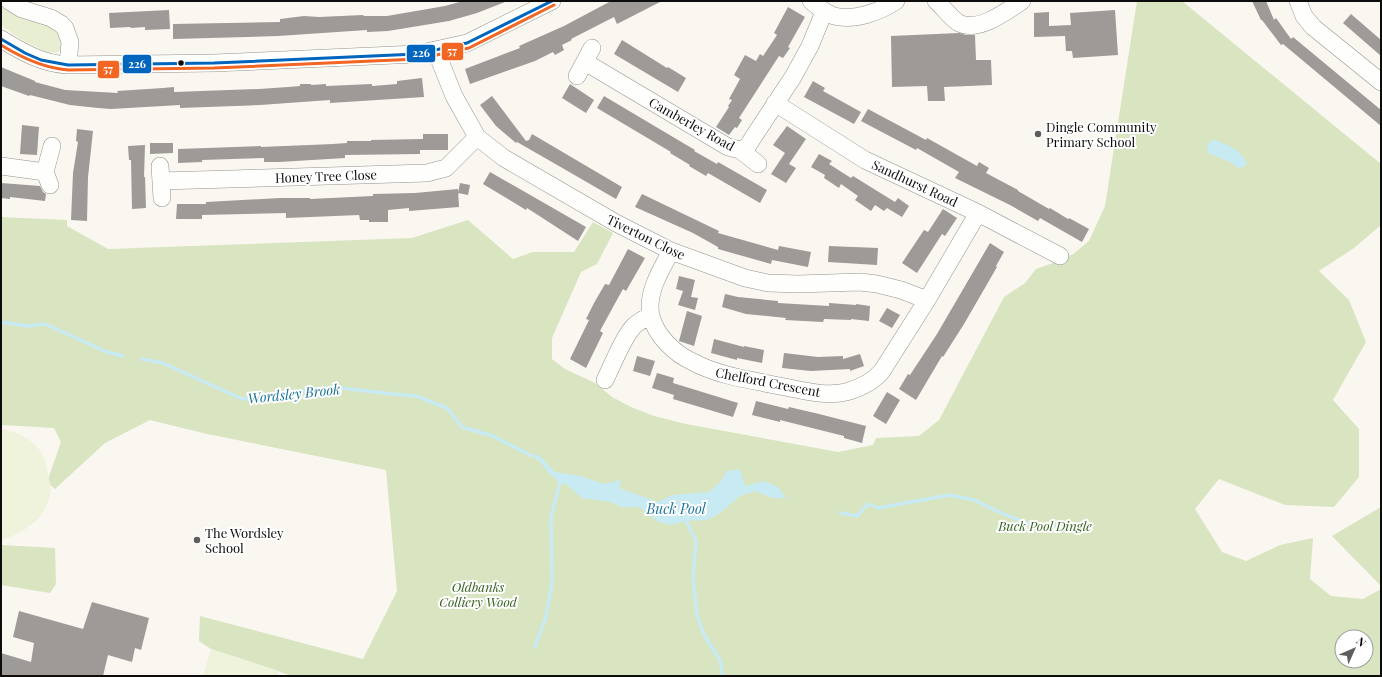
<svg xmlns="http://www.w3.org/2000/svg" width="1382" height="677" font-family="'Playfair Display',serif">
<style>
.green{fill:#e7eed2}
.forest{fill:#d8e5c0;fill-rule:evenodd}
.pitch{fill:#f0f3db}
.water{fill:#c8eaf3}
.lines{fill:none;stroke-linecap:round;stroke-linejoin:round}
.stream{stroke:#c8eaf3;stroke-width:3.5}
.building{fill:#9d9a97}
.minor-casing{stroke:#93928f;stroke-width:18}
.minor{stroke:#fefefd;stroke-width:17}
.bus-1-casing{stroke:#fff;stroke-width:6}
.bus-2-casing{stroke:#fff;stroke-width:6}
.bus-1{stroke:#0065bd;stroke-width:3}
.bus-2{stroke:#f26522;stroke-width:3}
.bus-dot{fill:#0c0c0c;stroke:#fff;stroke-width:1.5}
.poi-dot{fill:#5f5e5c;stroke:#fff;stroke-width:1.5}
.labels{text-anchor:middle;stroke-width:4;stroke-linejoin:round;paint-order:stroke}
.street-label{font-size:13px;fill:#0c0c0c;stroke:#fff}
.poi-label{font-size:13px;fill:#0c0c0c;stroke:#fff;text-anchor:start}
.park-label{font-size:13px;font-style:italic;fill:#36621f;stroke:#fff}
.water-label{font-size:14px;font-style:italic;fill:#1a749a;stroke:#fff}
.line-badge{stroke:#fff;stroke-width:1.5}
.badge-label{font-size:11px;text-anchor:middle;font-weight:bold;fill:#fff}
</style>
<rect width="100%" height="100%" fill="#faf7f1"/>
<path class="green" d="M1,3L5,7L46,24L63,35L61,49L57,53C42,54 12,34 1,25Z"/>
<path class="forest" d="M1137,1H1182L1381,164V225L1354,248L1319,271L1349,300L1366,342L1333,400L1359,429V477L1334,507L1285,505L1219,479L1195,509L1222,552L1246,561L1280,545L1313,538L1310,579L1331,596L1363,599L1381,589V675L1375,676H292L211,649L199,641L200,616L363,659L397,591L386,470L207,434L150,420L105,443L55,489L47,482L61,442L54,428L1,425V217L67,220V226L108,249L412,238L468,220L513,259L533,252H574L593,222L613,233L597,264L581,272L552,338V359L565,369L595,383L612,397L631,407L654,416L686,424L838,452L873,445L876,438L919,436L939,420L1004,297L1025,283L1036,269L1053,263L1060,256L1072,255L1089,241L1105,206ZM1342,637H1366V661H1342Z
M1381,507V586L1332,536Z
M1,545L55,548L56,584L50,593L1,585Z"/>
<path class="pitch" d="M1,429C28,434 47,448 48,476C49,480 51,485 51,488C50,516 24,534 1,540Z
M211,649L279,671L278,676H203Z"/>
<path class="water" d="M1212,140H1215C1228,145 1241,150 1247,163L1243,167L1238,168L1232,163L1208,153C1206,147 1207,144 1212,140Z
M538,454L555,472L580,476L604,484L621,480L619,488L658,502L672,495L709,492L721,481L727,471L740,469L745,486L764,481L778,487L786,498H773L755,491L740,496L720,513L707,520L686,521L670,525L659,522L639,507H621L611,502L582,498L567,485L560,483L548,472L540,462L532,456Z"/>
<g class="lines">
<path class="stream" d="M1,322L27,326L45,324L107,352L123,356
M142,359L163,363L242,399L333,387L392,394L416,396L447,408L462,427L493,436L532,456
M841,513L857,516L868,504L878,508L950,495L974,500L999,512L1031,525L1070,526
M686,521L696,541L693,579L697,615L704,635L720,660L723,676
M535,647L546,617L552,583L551,517L560,483"/>
</g>
<path class="building" d="M463,1L505,2L477,13L449,21L388,31L367,32V30L278,36L173,39V24L280,22V19L304,16L319,17L363,15L364,16H387L445,6Z
M611,1H662L617,24L614,17L571,39L572,40L562,45L564,50L555,55L553,52L535,61L470,84L465,69L520,48L519,46L564,26Z
M1252,1H1266L1274,20L1276,18L1291,39L1293,37L1381,110V126L1283,44L1281,45L1262,20H1261Z
M788,7L805,17L788,47L790,48L783,58L779,56L739,118L742,120L737,128L735,127L729,135L716,127L729,107L728,106L732,100L729,99L740,79L734,75L745,55L756,61L760,54L763,56L777,35L774,33Z
M169,10L170,29L145,30V27L131,28L130,27L110,28L109,13Z
M1115,10L1118,55L1073,58L1072,51H1066L1065,36L1034,37V13L1049,12V26L1071,25L1070,13Z
M1351,14L1381,40V56L1343,23Z
M959,33L966,35H975L976,60H991L992,85L944,87L945,101H928L927,86L892,87L891,36Z
M622,40L667,68L668,67L686,78L678,92L614,54Z
M1,67L35,81V82L65,90L118,93L117,91L163,88L174,87V92L259,89L288,87L300,86V84H311V85L326,84V86L372,84V86L397,84V81L422,78L424,97L330,103V100L260,105L180,108V105L111,109L98,108L70,105L30,95L29,96L1,86Z
M813,81L825,88L823,91L861,112L854,124L804,97Z
M570,84L594,100L586,113L562,98Z
M492,96L526,141L529,140L532,134L622,187L616,199L545,158L517,142L516,143L496,126L480,105Z
M604,96L673,137L695,150L694,151L717,164L718,162L767,190L760,203L708,173L706,176L689,166L690,165L670,153L671,152L597,108Z
M868,109L926,140L927,138L977,166L979,162L989,168L986,173L1018,190V191L1049,209L1050,208L1068,219L1069,218L1089,229L1082,242L1040,218L1038,221L1010,205L955,178L959,172L917,148L916,150L861,121Z
M22,125L39,127L37,155L20,154Z
M787,126L806,139L789,164L796,168L786,183L771,174L785,153L773,145Z
M77,129L93,131L88,177L87,221L71,220L73,173L78,142L76,141Z
M423,134H448V150H420V154L345,155V158L279,162H264V158L202,160V162L178,163V149L261,146V147L333,144L347,143V141H371V140L423,139Z
M150,143H173V153L150,154Z
M145,145L144,177H145L146,208L132,209L131,160H129L128,146Z
M819,154L832,161L829,164L851,178L853,176L895,202L898,198L909,206L902,217L887,208L884,211L875,205L871,211L855,200L858,196L841,184L839,188L824,178L825,175L811,167Z
M490,172L586,227L578,241L527,208L526,210L483,184Z
M1,183L40,186L43,192L46,194L45,201L10,197V199L1,198Z
M460,183L470,185L468,195L458,193Z
M458,189L459,207L409,211V208L388,210V222H369V220H360L359,215L286,218V213L202,215V219H176L177,204H206V202L280,198H310V199L373,196V194L415,193Z
M642,194L719,231L718,233L778,250L779,246L811,252L808,267L772,260L771,264L718,249V247L693,233L635,207Z
M943,209L957,218L945,236L942,234L917,273L902,263L924,230L928,232Z
M990,243L1004,252L996,266L997,267L964,324L943,357L942,356L916,400L899,389L908,374L910,375L937,334Z
M829,246L878,248L877,265L828,262Z
M628,249L645,258L626,291L623,289L613,307L600,331L603,333L586,368L570,359L589,320L586,319L594,303L605,284L609,285Z
M679,276L695,280L691,297L698,298L695,310L678,305L683,291L676,289Z
M725,294L738,297L778,301V303L829,306V303L856,305V304L870,306L869,321L851,319V320L824,319L823,322L785,320L786,318L746,314L722,307Z
M887,308L900,315L892,328L879,321Z
M687,311L702,316L694,346L679,341Z
M714,339L744,347V346L764,350L762,363L737,358V360L711,353Z
M784,353L818,357L843,356V359L860,354L864,366L850,371V369L811,371L782,368Z
M637,356L655,361L650,376L633,371Z
M657,373L674,378L673,383L738,403L733,417L673,399L674,395L652,388Z
M887,392L900,400L886,424L873,416Z
M756,401L788,409L789,407L819,414L866,426L862,443L844,438V436L780,420V422L752,415Z
M92,602L149,618L141,650L135,648L132,662L108,655L103,676H1V653L31,662L34,643L13,637L19,611L83,629Z"/>
<g class="lines">
<defs>
<path id="minor" d="M9,1L22,9L51,18L61,24L65,28L70,42L68,65
M811,1C818,7 825,13 834,16C855,21 879,12 896,1
M936,1C942,6 953,20 959,23C978,33 1007,11 1022,1
M1298,1L1304,16L1313,27L1381,82
M1,39C22,52 43,64 68,65L214,63L417,54L467,43L552,1
M436,51L454,96L477,137L504,158L616,223L671,251L745,278L768,283L798,284L860,282L877,284L901,290L927,300
M585,62L728,147L740,150L747,147L754,136L793,77L810,46L824,12
M577,76L592,48
M775,103L865,160L978,213L1060,256
M740,150L758,164
M1,166L45,172
M160,166L162,198
M161,181L427,173L446,168L477,137
M50,185L45,172L52,146
M671,251C661,270 646,293 651,316C656,336 675,354 693,362C719,376 751,380 780,386C801,390 825,397 846,392C860,388 873,382 882,371L927,300L978,213
M605,380C612,366 624,335 635,325C640,321 645,318 651,315"/>
</defs>
<use href="#minor" class="minor-casing"/>
<use href="#minor" class="minor"/>
<defs>
<path id="bus-1" d="M1,39L25,53L41,60L68,65L214,63L417,54L467,43L552,1"/>
<path id="bus-2" d="M1,45C22,58 43,68 68,70L214,68L418,59L469,48L554,5"/>
</defs>
<use href="#bus-1" class="bus-1-casing"/>
<use href="#bus-2" class="bus-2-casing"/>
<use href="#bus-1" class="bus-1"/>
<use href="#bus-2" class="bus-2"/>
</g>
<circle class="bus-dot" cx="181" cy="63" r="3.5"/>
<g class="poi-dot">
<circle cx="1038" cy="134" r="4"/>
<circle cx="197" cy="540" r="4"/>
</g>
<g class="labels">
<g class="street-label">
<text transform="translate(692 124) rotate(29)" y="5">Camberley Road</text>
<text transform="translate(326 176) rotate(-2)" y="5">Honey Tree Close</text>
<text transform="translate(915 183) rotate(25)" y="5">Sandhurst Road</text>
<text transform="translate(646 237) rotate(26)" y="5">Tiverton Close</text>
<text transform="translate(768 382) rotate(11)" y="5">Chelford Crescent</text>
</g>
<g class="poi-label">
<text x="1046" y="132">Dingle Community<tspan x="1046" dy="15">Primary School</tspan></text>
<text x="205" y="538">The Wordsley<tspan x="205" dy="15">School</tspan></text>
</g>
<g class="park-label">
<text x="1045" y="531">Buck Pool Dingle</text>
<text x="478" y="592">Oldbanks<tspan x="478" dy="15">Colliery Wood</tspan></text>
</g>
<g class="water-label">
<text transform="translate(294 394) rotate(-6)" y="5">Wordsley Brook</text>
<text x="676" y="514">Buck Pool</text>
</g>
</g>
<g class="line-badge">
<rect x="441" y="42" width="23" height="19" rx="4" fill="#f26522"/>
<rect x="406" y="44" width="30" height="19" rx="4" fill="#0065bd"/>
<rect x="122" y="54" width="30" height="20" rx="4" fill="#0065bd"/>
<rect x="97" y="60" width="23" height="19" rx="4" fill="#f26522"/>
</g>
<g class="badge-label">
<text x="452" y="55">57</text>
<text x="421" y="57">226</text>
<text x="137" y="68">226</text>
<text x="108" y="73">57</text>
</g>
<rect width="1382" height="677" fill="none" stroke="#0c0c0c" stroke-width="4"/>
<g transform="translate(1354 649) rotate(45)"><circle r="19" fill="#ffffff" stroke="#9e9e9e"/>
<path d="M0-3L7 15L0 10L-7 15Z" fill="#5f5e5c"/>
<text y="-6" font-size="11" font-weight="bold" text-anchor="middle" fill="#0c0c0c">N</text>
</g>
</svg>
